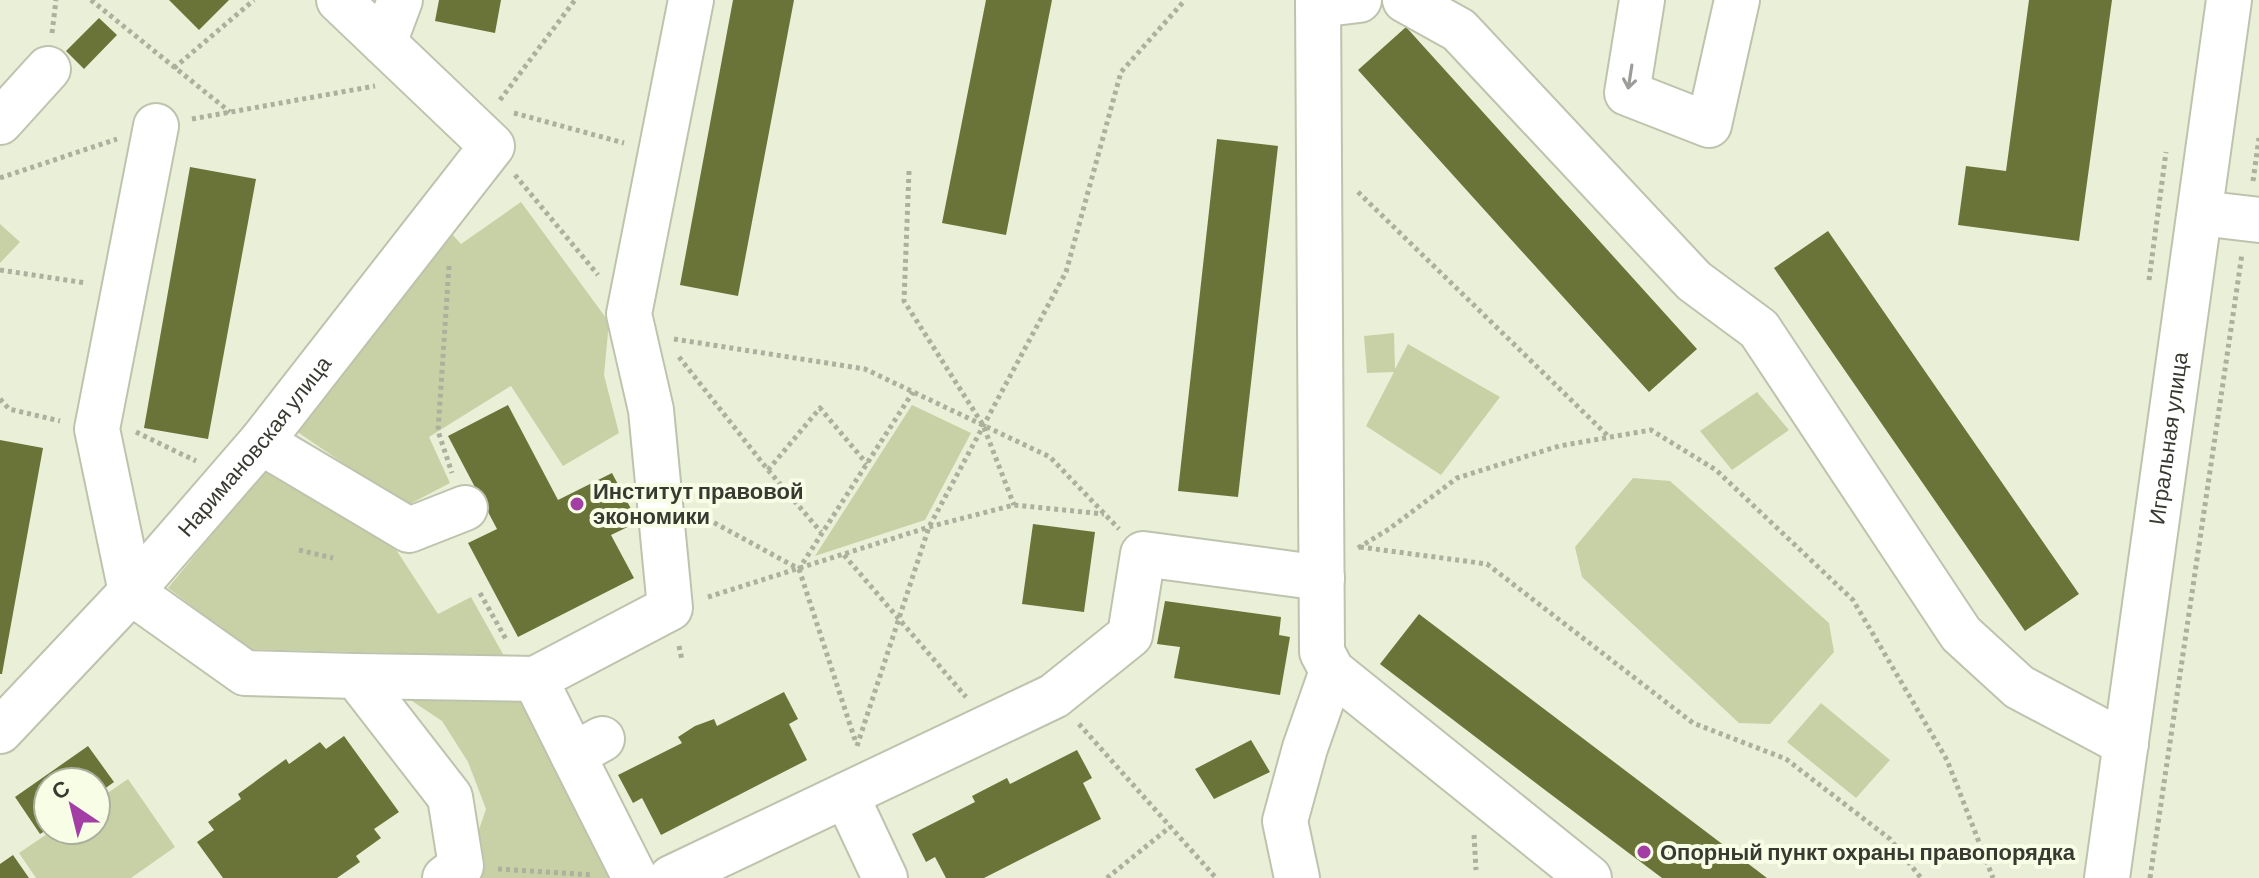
<svg xmlns="http://www.w3.org/2000/svg" width="2259" height="878" font-family="Barlow,sans-serif">
<style>
.green{fill:#c8d1a5}
.building{fill:#6a7439}
.lines{fill:none;stroke-linecap:round;stroke-linejoin:round}
.minor-casing{stroke:#bec3ad;stroke-width:48}
.path{stroke:#acb09d;stroke-width:5;stroke-dasharray:4 4;stroke-linecap:butt}
.minor{stroke:#fff;stroke-width:44}
.oneway{stroke:#9c9c98}
.poi-dot{fill:#a33fa4;stroke:#f8fde6;stroke-width:3}
.labels{text-anchor:middle;stroke-width:8;stroke-linejoin:round;paint-order:stroke}
.street-label{font-size:22px;fill:#383a31;stroke:#f8fde6}
.poi-label{font-size:22px;font-weight:bold;fill:#383a31;stroke:#f8fde6;text-anchor:start}
</style>
<rect width="100%" height="100%" fill="#eaefd8"/>
<path class="green" d="M521,202L609,322L604,375L619,433L563,466L511,386L429,437L450,483L406,506L296,431L451,233L461,244Z
M0,224L20,242L0,263Z
M1394,333L1395,369L1408,344L1500,397L1441,475L1366,426L1394,372L1367,373L1364,336Z
M1757,392L1789,430L1732,470L1700,431Z
M912,405L971,433L925,520L815,556Z
M273,460L376,519L438,614L471,597L504,656L249,649L168,588Z
M1633,478L1670,481L1829,623L1834,652L1770,724L1739,723L1582,577L1575,547Z
M391,687L522,690L622,878H454L466,868L486,809L468,762L442,721Z
M1821,703L1890,760L1856,798L1787,742Z
M128,779L175,847L131,878H36L19,853L53,830H96V801Z"/>
<path class="building" d="M169,0H229L199,30Z
M439,0H501L495,33L435,21Z
M733,0H794L738,296L680,285Z
M986,0H1052L1006,235L942,223Z
M2029,0H2112L2079,241L1958,225L1966,166L2006,171Z
M99,18L117,35L84,69L66,51Z
M1406,27L1697,349L1649,392L1358,70Z
M1217,139L1278,146L1238,497L1178,491Z
M190,167L256,179L208,439L144,428Z
M1828,231L2079,594L2025,631L1774,268Z
M508,405L558,500L612,473L638,522L611,535L634,578L518,637L468,543L497,529L448,436Z
M0,440L43,448L2,674H0Z
M1033,524L1095,532L1084,612L1022,604Z
M1165,601L1281,617L1279,635L1290,637L1280,695L1174,678L1180,647L1157,644Z
M1419,614L1767,878H1662L1545,790L1380,664Z
M784,692L798,719L789,724L807,760L661,835L642,798L633,803L618,775L682,743L678,737L695,726L714,719L717,726Z
M344,736L399,812L374,829L381,838L356,856L360,862L337,878H223L197,842L214,830L208,822L241,799L238,794L286,759L289,764L320,742L326,749Z
M1251,740L1270,772L1214,799L1195,769Z
M88,746L114,782L96,795V782H48V829L40,834L15,797Z
M1077,750L1092,778L1083,783L1101,819L984,878H946L935,857L926,862L912,834L975,802L972,796L1007,778L1010,784Z
M13,855L29,878H0V864Z"/>
<g class="lines">
<defs>
<g id="minor">
<path d="M1318,0L1322,652L1332,671L1589,878"/>
<path d="M1405,0L1459,30L1694,281L1759,329L1961,634L2019,687L2126,744"/>
<path d="M1642,0L1627,93L1709,125L1737,0"/>
<path d="M1318,5L1359,0"/>
<path d="M384,43L400,0"/>
<path d="M0,122L48,69"/>
<path d="M156,126L97,429L131,592L245,673L356,676L450,797L461,866L445,878"/>
<path d="M2200,213L2259,220"/>
<path d="M261,442L409,530L465,508"/>
<path d="M356,676L535,679L670,608L651,410L629,314L691,0"/>
<path d="M535,679L573,755L602,739"/>
<path id="s1" d="M0,731L131,592L261,442L492,146L339,0"/>
<path d="M573,755L635,878"/>
<path d="M846,795L885,878"/>
<path d="M671,878L1054,696L1130,635L1143,554L1322,578"/>
<path d="M1297,878L1285,821L1305,748L1332,671"/>
<path id="s2" d="M2107,878L2229,0"/>
</g>
</defs>
<use href="#minor" class="minor-casing"/>
<path class="path" d="M91,0L230,112
M52,33L56,0
M174,68L254,0
M500,100L575,0
M514,113L624,143
M192,119L375,86
M909,171L904,301L983,425L1014,505
M515,175L598,275
M0,178L117,139
M2253,181L2259,138
M1358,192L1608,436
M449,266L438,431L452,473
M0,270L86,283
M2149,280L2166,152
M674,339L865,369L1050,457L1119,529
M679,357L768,470L821,532
M0,399L9,409L60,421
M136,432L196,461
M768,470L820,408L867,464
M700,515L799,569L913,392
M1360,547L1487,564L1693,723L1786,759L1890,839L1921,878
M1358,548L1389,529L1457,478L1559,446L1651,430L1716,470L1853,600L1947,760L1993,878
M299,550L333,558
M844,555L966,697
M799,569L856,743
M480,593L507,641
M708,597L929,527L1014,505L1104,514
M679,646L682,660
M1079,724L1216,878
M857,746L929,527L1066,272L1121,72L1185,0
M1474,835L1476,870
M498,869L592,875
M1107,878L1170,827
M2150,878L2242,254"/>
<use href="#minor" class="minor"/>
</g>
<defs><path id="oneway-shaft" d="M-6 0H5M1.5-3L5.5 0L1.5 3" fill="none" stroke-width="1.6" stroke-linecap="round" stroke-linejoin="round" transform="scale(2)"/></defs>
<use class="oneway" href="#oneway-shaft" transform="translate(1630 77) rotate(99)"/>
<g class="poi-dot">
<circle cx="577" cy="504" r="8"/>
<circle cx="1644" cy="852" r="8"/>
</g>
<g class="labels">
<g class="street-label">
<text dy="8" stroke="none"><textPath href="#s2" startOffset="444">Игральная улица</textPath></text>
<text dy="8" stroke="none"><textPath href="#s1" startOffset="382">Наримановская улица</textPath></text>
</g>
<g class="poi-label">
<text x="593" y="499">Институт правовой<tspan x="593" dy="25">экономики</tspan></text>
<text x="1660" y="860">Опорный пункт охраны правопорядка</text>
</g>
</g>
<g transform="translate(72 806) rotate(325)"><circle r="38" fill="#f8fde6" stroke="#abaf9e" stroke-width="2"/>
<path d="M0-6L14 30L0 20L-14 30Z" fill="#a33fa4"/>
<text y="-12" font-size="22" font-weight="bold" text-anchor="middle" fill="#383a31">С</text>
</g>
</svg>
